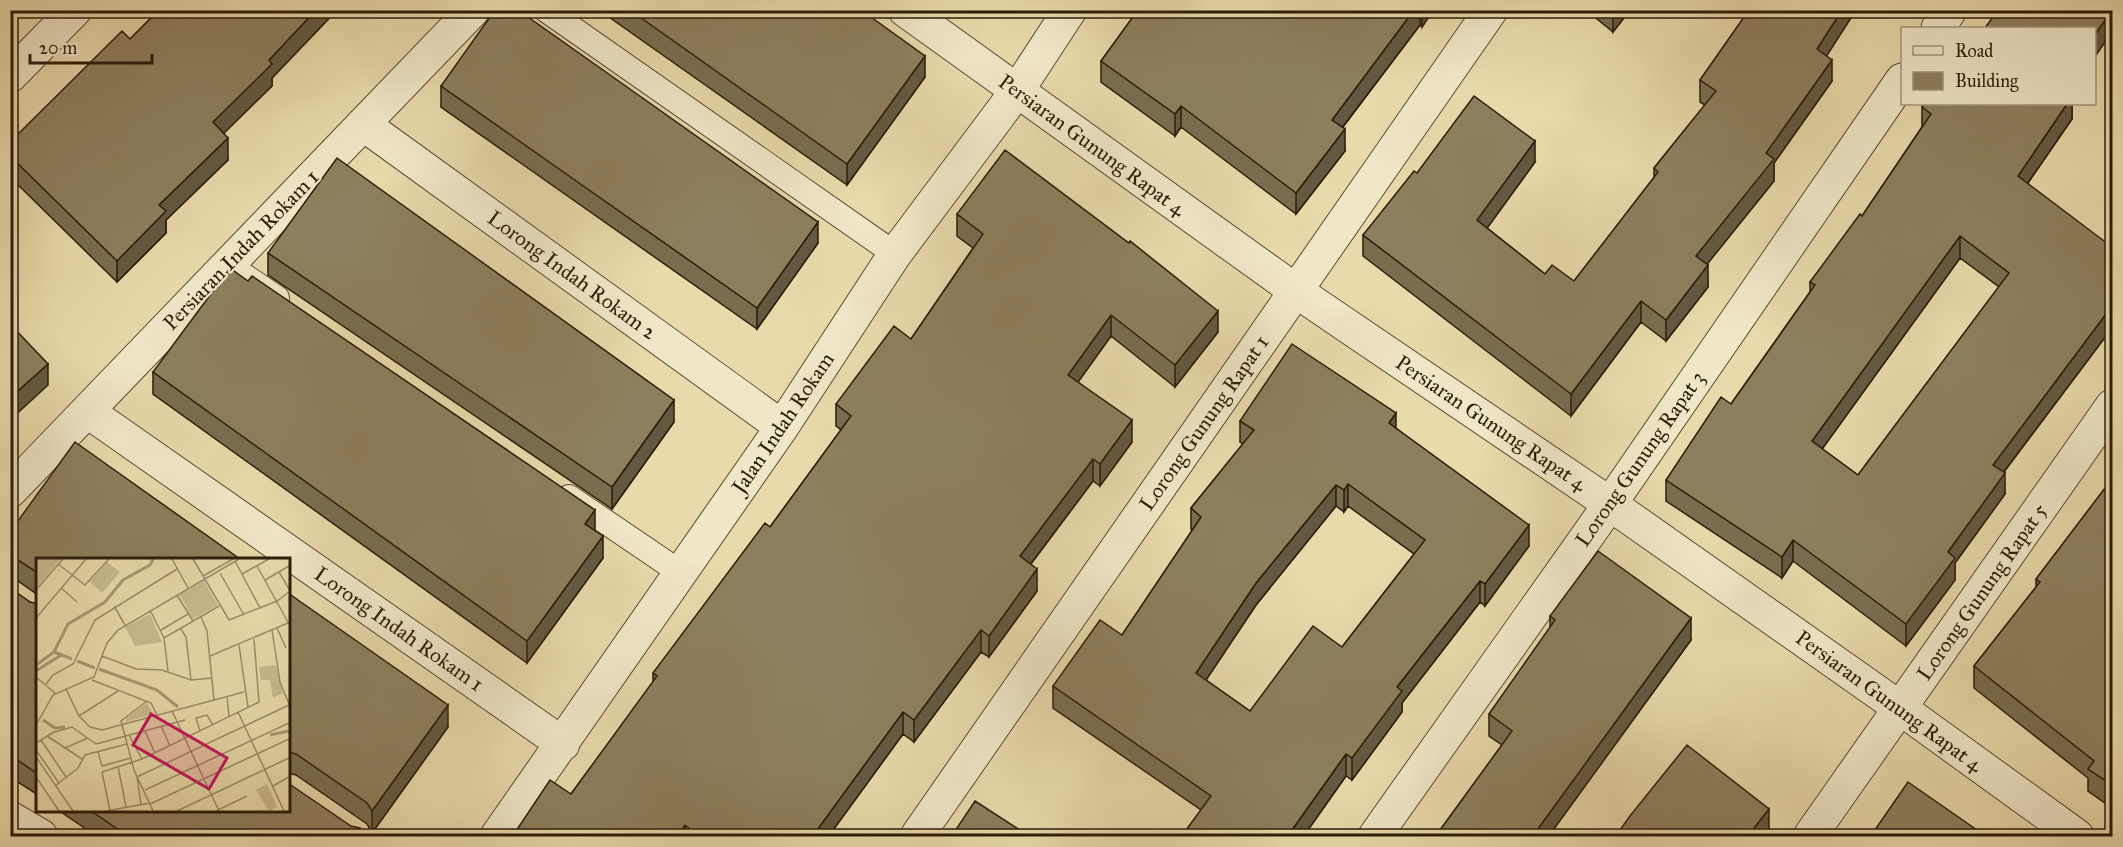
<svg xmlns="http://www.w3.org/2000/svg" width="2123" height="847" font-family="'IM FELL Great Primer',serif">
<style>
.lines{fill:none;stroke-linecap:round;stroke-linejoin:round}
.service-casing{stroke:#5a4c31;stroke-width:26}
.minor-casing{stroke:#5a4c31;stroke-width:35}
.service{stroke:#f0e7c8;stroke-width:24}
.minor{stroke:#f0e7c8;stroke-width:33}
.wall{fill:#796d50;stroke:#2b1c08;stroke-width:1.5;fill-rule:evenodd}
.shaded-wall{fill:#635941;stroke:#2b1c08;stroke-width:1.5}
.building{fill:#8d7f5d;stroke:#2b1c08;stroke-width:1.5;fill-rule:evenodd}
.labels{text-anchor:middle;stroke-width:4.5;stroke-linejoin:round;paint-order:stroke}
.street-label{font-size:21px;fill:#2b1c08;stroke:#f0e7c8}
.inset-river{fill:none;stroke:#a89974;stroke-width:3}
.inset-road{fill:none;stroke:#9c8e6a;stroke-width:1.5}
.view{fill:#c2185b;fill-opacity:0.15;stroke:#c2185b;stroke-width:3}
.inset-edge{fill:none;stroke:#2b1c08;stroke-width:3}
</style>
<rect width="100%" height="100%" fill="#e8daab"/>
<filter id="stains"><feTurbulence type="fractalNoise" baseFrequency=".00333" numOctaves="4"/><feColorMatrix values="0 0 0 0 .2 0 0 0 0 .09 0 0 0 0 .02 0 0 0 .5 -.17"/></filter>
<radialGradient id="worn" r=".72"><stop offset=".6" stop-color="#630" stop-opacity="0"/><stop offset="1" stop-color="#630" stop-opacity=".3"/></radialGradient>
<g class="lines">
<defs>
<path id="service" d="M546,10L895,254
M227,264L277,298
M569,497L681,573"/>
<path id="minor" d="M905,10L1296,291L1610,504L1900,708L2077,836
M1938,28L1950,10
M10,76L75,10
M363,124L782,427
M87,411L563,744
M10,491L473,10
M10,818L41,836
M497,836L782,427L895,254L1017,91L1070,10
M917,836L1491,10
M1375,836L1610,504L1902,80
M1810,836L2112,406"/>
</defs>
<use href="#service" class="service-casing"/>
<use href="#minor" class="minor-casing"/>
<use href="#service" class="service"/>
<use href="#minor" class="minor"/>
</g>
<path class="wall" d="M159,10H337L272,78V86L223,133L228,160L166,220V233L117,282L10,177V142L130,39Z
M599,10H861L925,77L847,185Z
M1138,10H1433L1422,27L1420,25L1343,127L1345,151L1296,214L1181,127L1175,136L1101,82V61Z
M1586,10H1630L1613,32Z
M1749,10H1856L1826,56L1832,81L1774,163V181L1707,264L1708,287L1666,341L1641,322L1571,416L1363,256V235L1417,173L1535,162L1487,228L1545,274L1574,281L1654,178V168L1705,105L1700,102V80Z
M441,86L818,243L757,329L441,107Z
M2072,104V119L2028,183L2112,328L2004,472L2005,494L1955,563V580L1906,646L1793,561L1782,578L1666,501V480L1731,404L1810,292V282L1862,216L1922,127V107ZM1960,258L1999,287L1858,475L1822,449Z
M957,214L1218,332L1175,387L1111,336L1078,382L1132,442L1100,486L1093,481L1031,564L1037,591L989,657L981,652L914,742L903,734L828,837H512L571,794L653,683V673L770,527L841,430L836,426V404L911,339L973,248L957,236Z
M268,253L674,422L612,509L268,275Z
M153,372L595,531L603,558L527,663L153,394Z
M1240,421L1396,428L1529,546L1485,606L1480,602L1402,703V712L1352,780L1346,776L1303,837H1181L1201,810L1053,708V686L1122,635L1192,531L1191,529V508L1243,444L1240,442ZM1336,506L1344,512L1348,506L1414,554L1342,647L1250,711L1206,680L1256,605Z
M2112,479V808L2088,791V778L1974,688V666L2036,587V579Z
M10,532L38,559V595L18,581L10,579Z
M10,588L30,602L38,604V795L10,777Z
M288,593L448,727L372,833L367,824L296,775L288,773Z
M1550,616L1691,640L1548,837H1435L1502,745L1489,736V714L1550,629Z
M58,810H288L364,837H98Z"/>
<path class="shaded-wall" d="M316,10H337L272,78V86L213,144V122L269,60Z
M1414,10H1420V25L1332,141V120Z
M1422,10H1433L1422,27Z
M1630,10L1613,32V11Z
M1842,10H1856L1817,71V49Z
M2112,10V32L2094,58V36Z
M925,56V77L847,185V164Z
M1832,60V81L1774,163V181L1696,278V256L1766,153Z
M2067,104H2072V119L2018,197V176Z
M1181,106V127L1175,136V114Z
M1345,129V151L1296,214V193Z
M228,138V160L166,220V233L117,282V261L159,205Z
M1535,141V162L1477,242V220Z
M818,222V243L757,329V308Z
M1960,236V258L1812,463V441Z
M1708,265V287L1666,341V320Z
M1641,301V322L1571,416V394Z
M2112,306V328L1993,486V465Z
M1218,311V332L1175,387V365Z
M1111,315V336L1068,396V375Z
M48,364V385L10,420V398Z
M674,400V422L612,509V487Z
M1396,413V434L1389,423Z
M1132,420V442L1100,486V464Z
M1093,459V481L1020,578V556Z
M2005,473V494L1955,563V580L1906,646V624L1948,552Z
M1348,484V506L1344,512V490Z
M1336,485V506L1256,605L1196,695V673L1256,583Z
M595,510V532L585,524Z
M1529,525V546L1485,606V584Z
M603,536V558L527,663V641Z
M1793,540V561L1782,578V557Z
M1037,569V591L989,657V636Z
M1480,581V602L1402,703V712L1352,780V758L1397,687Z
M1691,618V640L1548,837H1532Z
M981,630V652L914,742V720Z
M448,705V727L372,833V811Z
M903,712V734L828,837H812Z
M1346,754V776L1303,837H1287Z
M1769,809V831L1764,837H1747Z
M685,825V837H677Z"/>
<path class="building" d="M159,10H316L269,60L272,64L213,122L228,138L159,205L166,211L117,261L10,156V142L122,31L130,39Z
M495,10H518L818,222L757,308L441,86Z
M630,10H861L925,56L847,164Z
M1138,10H1414L1332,120L1345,129L1296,193L1181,106L1175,114L1101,61Z
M1749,10H1842L1817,49L1832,60L1766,153L1774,159L1696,256L1708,265L1666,320L1641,301L1571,394L1363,235L1414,171L1417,173L1474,96L1535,141L1477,220L1545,274L1552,265L1574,281L1658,172L1654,168L1716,91L1700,80Z
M1998,10H2112L2094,36V28H1985Z
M1925,104H2067L2018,176L2112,247V306L1993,465L2005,473L1948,552L1955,558L1906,624L1793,540L1782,557L1666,480L1721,397L1731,404L1815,285L1810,282L1860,214L1862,216L1931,114L1922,107ZM1960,236L2009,273L1858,475L1812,441Z
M1005,150L1129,243L1130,241L1218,311L1175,365L1111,315L1068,375L1132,420L1100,464L1093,459L1020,556L1037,569L989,636L981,630L914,720L903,712L812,837H700L685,825L677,837H512L550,780L571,794L657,676L653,673L765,523L770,527L851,416L836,404L894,326L911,339L983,234L957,214Z
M337,158L674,400L612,487L268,253Z
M230,268L248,281L252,276L595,510L585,524L603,536L527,641L153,372Z
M10,324L48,364L10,398Z
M1292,344L1396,413L1389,423L1529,525L1485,584L1480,581L1397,687L1402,691L1352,758L1346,754L1287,837H1181L1211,796L1053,686L1100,620L1122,635L1201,517L1191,508L1254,430L1240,421ZM1348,484L1425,540L1342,647L1313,626L1250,711L1196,673L1256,583L1336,485L1344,490Z
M75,442L240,559H38V573L18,560L10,557V532Z
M2112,479V785L2088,769L2094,761L1974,666L2040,582L2036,579Z
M1598,551L1691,618L1532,837H1435L1512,731L1489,714L1555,620L1550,616Z
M10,588L30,602L38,604V774L10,755Z
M288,593L448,705L372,811L367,803L296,754L288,752Z
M1687,745L1769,809L1747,837H1615L1630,816Z
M1908,782L1987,837H1870Z
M288,783L351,826L360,828L357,832L364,837H129L90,810H288Z
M975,801L1026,834L1024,837H951Z"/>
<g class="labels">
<g class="street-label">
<text transform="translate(1092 145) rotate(36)" y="7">Persiaran Gunung Rapat 4</text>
<text transform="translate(241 250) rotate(-46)" y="7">Persiaran Indah Rokam 1</text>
<text transform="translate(572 275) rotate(36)" y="7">Lorong Indah Rokam 2</text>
<text transform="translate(783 423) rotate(-56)" y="7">Jalan Indah Rokam</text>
<text transform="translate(1204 423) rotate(-55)" y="7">Lorong Gunung Rapat 1</text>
<text transform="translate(1491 423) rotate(34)" y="7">Persiaran Gunung Rapat 4</text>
<text transform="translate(1640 459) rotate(-55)" y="7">Lorong Gunung Rapat 3</text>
<text transform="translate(1982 592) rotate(-55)" y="7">Lorong Gunung Rapat 5</text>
<text transform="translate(399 629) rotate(35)" y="7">Lorong Indah Rokam 1</text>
<text transform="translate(1889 701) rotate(36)" y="7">Persiaran Gunung Rapat 4</text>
</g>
</g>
<g transform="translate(36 558)">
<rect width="254" height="254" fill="#e8daab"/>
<path d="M0,1H25L0,30ZM71,4L84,14L66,35L54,24ZM168,23L182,47L157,61L144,37ZM114,56L126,84L99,88L89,69ZM240,107L247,135L237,140L234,122H225L223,109ZM111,145L117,156L89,164L91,160ZM231,226L241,249L233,253L220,232Z" fill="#c8ba8f"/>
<path class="inset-river" d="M18,94L36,101M41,103L59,110M0,107L18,94L32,66L69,44L87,22L114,7L117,1M63,111L121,132L142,149M0,113L25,97M7,162L19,170L29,169M234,177L253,173"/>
<path class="inset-road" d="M136,1L152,30M157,1L193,62L241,43L253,34M199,3L224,50M22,6L49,27L73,1M221,8L253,66M243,14L253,31M184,15L208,57M206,16L233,1M167,18L197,1M229,22L253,8M25,30L41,44M0,32L27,1M141,37L157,63M78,48L89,67M114,52L128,80L132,113M165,59L171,73L178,142M0,60L50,1M241,70L250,90M145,71L150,79L155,122M125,72L152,56M236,72L244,124L253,146M128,80L183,48M203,87L212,149M66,98L100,111L126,112L155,122L176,120M174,98L252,65M0,119L20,136M56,122L115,145L121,157M10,126L17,117L37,106L59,62L141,11M30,131L43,158L54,169L66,172L208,134M191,138L193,159M111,143L85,163L98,212L117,253M136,153L183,253M202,154L248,253M43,158L82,133M0,167L17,137L58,119L71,85L82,72L203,1M125,168L134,188M109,173L119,195M164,173L160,160L171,157L177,167M93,177L106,201M11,178L46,201M5,182L30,219M0,185L18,174L36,169L60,186L149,162M29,190L52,180M0,192L23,225M62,194L66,208L95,200M0,199L37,253M82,208L90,249M0,219L23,253M101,219L253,147M101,219L105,247M19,228L42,210L49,197L91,186M237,228L253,219M109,232L253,165M114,246L253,181M70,253L114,245M74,253L66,214L106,201L223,144L218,81M141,253L253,200M180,253L211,238"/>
<path class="view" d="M115,156L191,200L173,231L97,187Z"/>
<rect width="254" height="254" class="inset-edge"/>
</g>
<rect width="2123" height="847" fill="none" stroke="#e8daab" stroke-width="36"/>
<rect x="12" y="12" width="2099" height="823" fill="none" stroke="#2b1c08" stroke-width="3"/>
<rect x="18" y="18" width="2087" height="811" fill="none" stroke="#2b1c08" stroke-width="1.5"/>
<rect x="1901" y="27" width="195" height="78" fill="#f0e7c8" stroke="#a1967b" stroke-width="1.5"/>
<rect x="1913" y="46" width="30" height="9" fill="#f0e7c8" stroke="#a1967b" stroke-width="1.5"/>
<text x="1955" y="57" font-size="18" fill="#2b1c08">Road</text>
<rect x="1913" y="72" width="30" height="18" fill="#8d7f5d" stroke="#a1967b" stroke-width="1.5"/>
<text x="1955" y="87" font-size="18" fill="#2b1c08">Building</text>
<path d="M30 54v9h122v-9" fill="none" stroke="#2b1c08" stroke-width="3"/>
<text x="39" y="54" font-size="18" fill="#2b1c08" stroke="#f0e7c8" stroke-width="4.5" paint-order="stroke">20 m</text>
<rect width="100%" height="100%" filter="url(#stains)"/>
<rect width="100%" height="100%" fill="url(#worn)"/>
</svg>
